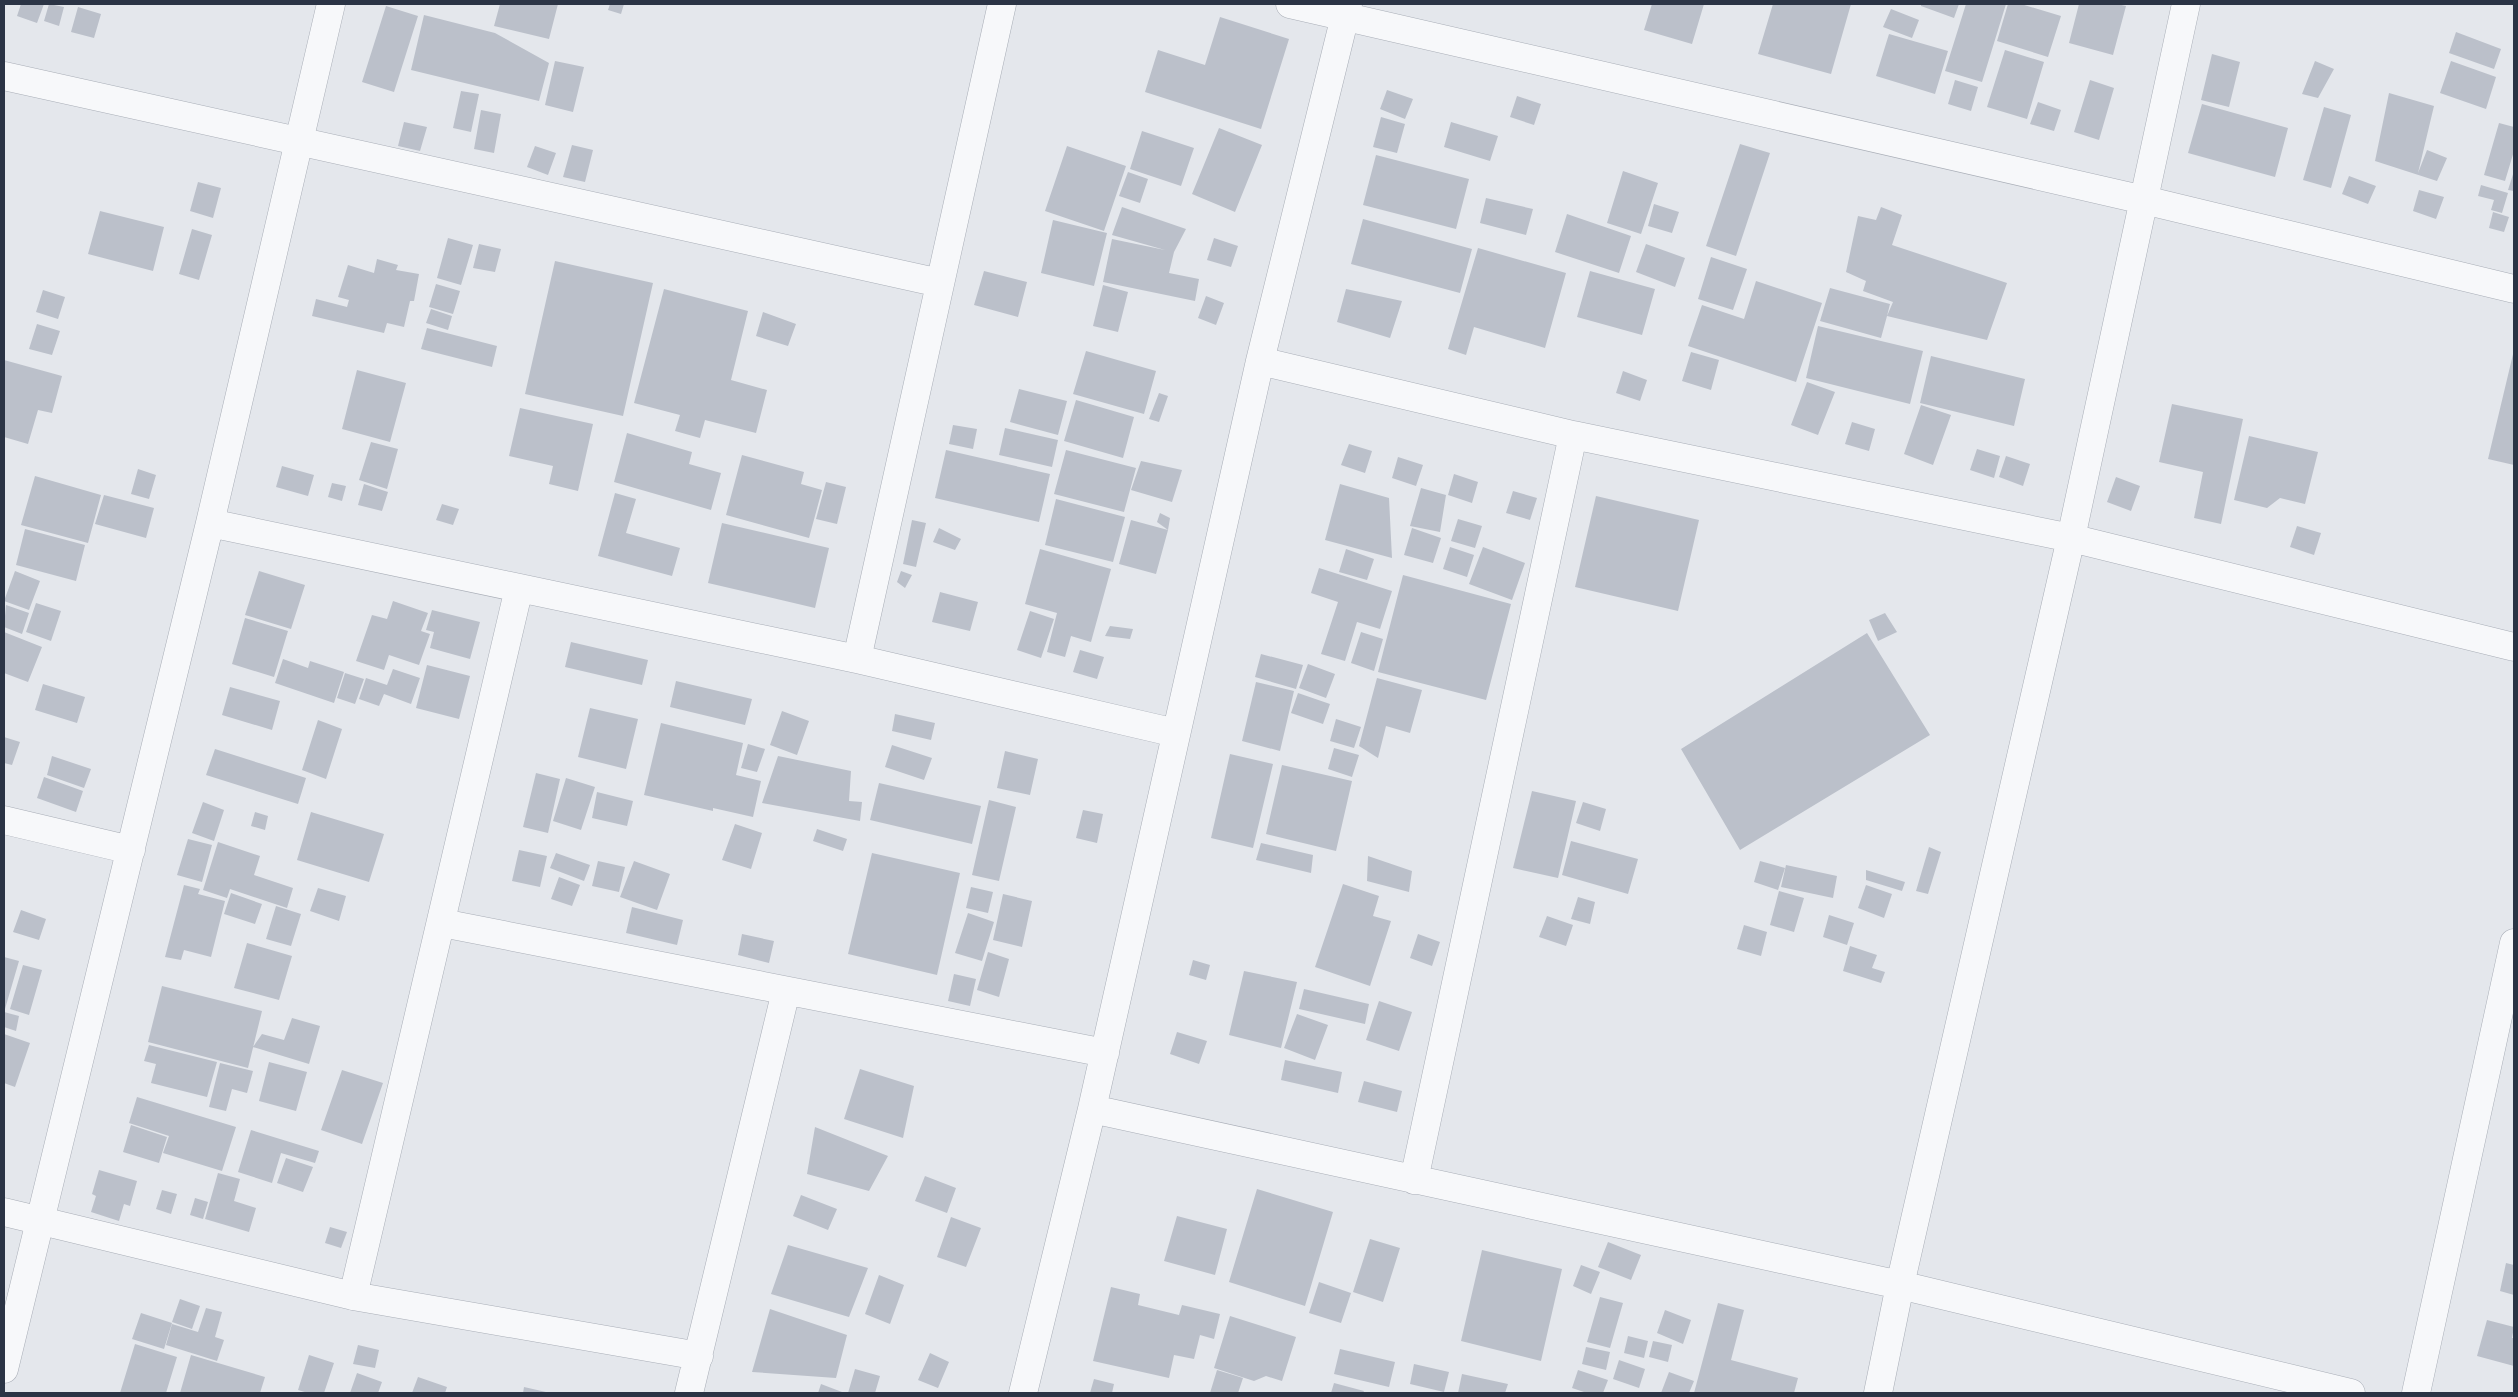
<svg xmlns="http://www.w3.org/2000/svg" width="2518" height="1397" font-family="'PT Sans Narrow',sans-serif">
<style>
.building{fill:#bbc0ca}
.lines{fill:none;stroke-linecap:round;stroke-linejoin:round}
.street-casing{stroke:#a9aeb7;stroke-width:29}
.street{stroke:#f7f8fa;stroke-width:28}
</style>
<rect width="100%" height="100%" fill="#e4e7ec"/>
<path class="building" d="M21,4H44L37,23L17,16Z
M49,4L64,7L59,26L44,21Z
M500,4H558L549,39L494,26Z
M610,4H624L621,14L608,10Z
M1652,4H1704L1692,44L1644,30Z
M1773,4H1851L1831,74L1758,54Z
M1921,4H1959L1954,18L1921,6Z
M1966,4H2006L1982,82L1945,71Z
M2008,4H2021L2061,16L2048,57L1997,41Z
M2079,4H2117L2126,6L2113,55L2069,43Z
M386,6L418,16L394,92L362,82Z
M78,7L101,14L94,38L71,32Z
M1891,9L1919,20L1912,38L1883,27Z
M424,15L495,33L549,63L539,101L411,70Z
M1220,17L1289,39L1261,129L1145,92L1158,50L1205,65Z
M2456,32L2501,49L2494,69L2449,53Z
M1889,34L1948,51L1935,94L1876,76Z
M2005,50L2044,62L2027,119L1987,107Z
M2212,54L2240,62L2229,107L2201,100Z
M555,61L584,67L573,112L545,105Z
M2315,61L2334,69L2318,98L2302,94Z
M2451,61L2496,77L2486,109L2440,93Z
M1955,80L1978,87L1971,111L1948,104Z
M2090,80L2114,88L2099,140L2074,132Z
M1387,90L1413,99L1405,119L1380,109Z
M461,91L479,94L471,132L453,128Z
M2389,93L2434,106L2418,173L2427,150L2447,158L2437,181L2375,161Z
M1517,96L1541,104L1534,125L1510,117Z
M2038,102L2061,110L2054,131L2030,124Z
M2202,104L2288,128L2275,177L2188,153Z
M2324,107L2351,115L2331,188L2303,180Z
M481,110L501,114L494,153L474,149Z
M1381,117L1405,124L1397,153L1373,147Z
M404,122L427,127L420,151L398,146Z
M1451,122L1498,136L1490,161L1444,147Z
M2499,123L2514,127V151L2505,181L2484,175Z
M1219,128L1262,145L1235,212L1192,194Z
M1142,131L1194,148L1181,186L1130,169Z
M1740,144L1770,153L1736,256L1706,246Z
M572,145L593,150L585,182L563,177Z
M535,146L556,153L548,175L527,167Z
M1067,146L1126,166L1104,231L1045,211Z
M1376,155L1469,179L1456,229L1363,205Z
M1623,171L1658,183L1641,234L1607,223Z
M2514,171V191L2508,190Z
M1128,172L1148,179L1140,203L1119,196Z
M2349,176L2376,186L2368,204L2342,194Z
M198,182L221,188L213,218L190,211Z
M2481,185L2508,193L2502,213L2491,210L2494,200L2478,196Z
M2419,190L2444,197L2436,219L2413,211Z
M1486,198L1533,209L1526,235L1480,223Z
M1654,204L1679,212L1672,233L1648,226Z
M1122,207L1186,229L1174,252L1169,273L1199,279L1195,301L1103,282L1112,239L1165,250L1112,235Z
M1881,207L1902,215L1892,245L2007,283L1987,340L1887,316L1881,338L1820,321L1830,288L1890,304L1887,316L1893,302L1863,291L1866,281L1846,272L1858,216L1876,220Z
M100,211L164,227L153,271L88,254Z
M2493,212L2509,217L2504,232L2489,228Z
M1567,214L1631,236L1619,273L1555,252Z
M1363,219L1472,249L1460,293L1351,264Z
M1053,220L1107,233L1094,286L1041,273Z
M192,229L212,235L199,280L179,274Z
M448,238L473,245L461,285L437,278Z
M1214,238L1238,246L1231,267L1207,260Z
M479,244L501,249L495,272L473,268Z
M1646,244L1685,258L1675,287L1636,272Z
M1478,248L1566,273L1545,348L1474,327L1466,355L1448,349Z
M1711,257L1747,269L1733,310L1698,299Z
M377,259L398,265L396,270L419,274L414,301H410L404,327L387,323L384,333L312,316L316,299L347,307L349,300L338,297L348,265L374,273Z
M555,261L653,283L623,416L525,394Z
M984,271L1027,282L1018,317L974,305Z
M1590,271L1655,289L1642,335L1577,317Z
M1756,281L1822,303L1796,382L1688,346L1702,305L1744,319Z
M436,284L460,291L453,314L429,307Z
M1103,285L1128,292L1118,332L1093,326Z
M664,289L748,311L731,380L767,390L756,433L705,420L700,438L675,431L680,415L634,403Z
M1346,289L1402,301L1390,338L1337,322Z
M43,290L65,297L58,319L36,312Z
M1206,296L1224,303L1216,325L1198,318Z
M431,309L452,316L448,330L426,323Z
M763,312L796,324L788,346L756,336Z
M37,324L60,331L52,355L29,349Z
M1818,326L1923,351L1910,404L1806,378Z
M427,328L497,346L492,367L421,349Z
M2514,350V465L2488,459Z
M1086,351L1156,371L1144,414L1073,394Z
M1691,352L1719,360L1711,390L1682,381Z
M1931,356L2025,379L2014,426L1920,403Z
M4,360L62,376L52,413L38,410L28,444L4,437Z
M357,370L406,383L390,442L342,429Z
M1623,371L1647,380L1640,401L1616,393Z
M1807,382L1835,392L1818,435L1791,425Z
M1019,389L1067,401L1058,435L1010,422Z
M1159,393L1168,396L1159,422L1149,419Z
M1076,400L1134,417L1123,458L1064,441Z
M2172,404L2243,419L2221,524L2194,518L2203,472L2159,462Z
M1921,405L1951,415L1933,465L1904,454Z
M520,408L593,424L578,491L549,484L553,466L509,456Z
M1852,422L1875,429L1869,451L1845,444Z
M953,425L977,429L973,449L949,444Z
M1005,428L1058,440L1052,467L999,455Z
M627,433L692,452L689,464L721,473L711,510L614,482Z
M2249,436L2318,452L2305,504L2280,498L2267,508L2234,500Z
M371,442L398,449L387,489L359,480Z
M1349,444L1372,451L1365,473L1341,465Z
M1977,449L2000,456L1994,478L1970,470Z
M946,450L1050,474L1039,522L935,498Z
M1066,450L1136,468L1124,512L1054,494Z
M742,455L804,472L801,484L822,490L809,538L726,515Z
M2006,456L2030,464L2023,486L1999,477Z
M1398,457L1423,465L1416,486L1392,478Z
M1141,461L1182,470L1172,502L1131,490Z
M282,466L314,475L308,496L276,487Z
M138,469L156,475L149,499L131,494Z
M1454,474L1478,482L1472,503L1448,495Z
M35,476L101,495L88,543L21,525Z
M2116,477L2140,486L2131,511L2107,502Z
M826,482L846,487L837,524L816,519Z
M332,483L346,486L342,501L328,497Z
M364,484L388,492L382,511L358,505Z
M1340,484L1389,498L1392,558L1325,540Z
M1421,488L1446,495L1440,532L1410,526Z
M1513,491L1537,498L1530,520L1506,513Z
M615,493L636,499L626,533L680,548L672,576L598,556Z
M104,495L154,508L146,538L95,524Z
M1596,496L1699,520L1678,611L1575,587Z
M1056,499L1125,517L1113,562L1045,545Z
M442,504L459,509L453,525L436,520Z
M1160,513L1170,518L1168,530L1156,574L1119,564L1131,520L1168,530L1157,522Z
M1458,519L1482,526L1475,548L1451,541Z
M912,520L926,523L916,567L903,564Z
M722,523L829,548L815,608L708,583Z
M2297,526L2321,533L2314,555L2290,547Z
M939,528L961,539L955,550L933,542Z
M1412,528L1441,538L1433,563L1404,555Z
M25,529L85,545L76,581L16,565Z
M1450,547L1474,555L1467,577L1443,569Z
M1483,547L1525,563L1512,600L1469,584Z
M1040,549L1111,569L1091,642L1071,636L1065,657L1047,652L1057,613L1025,604Z
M1346,549L1374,559L1367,580L1339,572Z
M1319,568L1392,591L1380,629L1357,622L1345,661L1321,654L1338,602L1311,593Z
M15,571L40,581L29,610L4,601Z
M259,571L305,585L291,629L245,615Z
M901,571L912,575L905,588L897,582Z
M1403,575L1511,604L1486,700L1378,672Z
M940,592L978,602L970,631L932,622Z
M393,601L428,613L421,631L430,634L419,665L389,655L384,670L356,661L372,615L387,619Z
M36,603L61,611L51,641L26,632Z
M6,605L29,613L22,634L4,627Z
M432,610L480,622L470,659L430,648L434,632L426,630Z
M1030,611L1054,619L1041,658L1017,650Z
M1885,613L1897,632L1878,641L1869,620Z
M245,618L288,631L274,677L232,664Z
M1110,626L1133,629L1130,639L1105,636Z
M4,632L42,647L28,682L4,673Z
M1361,632L1383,639L1374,671L1351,663Z
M1867,633L1930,735L1740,850L1681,749Z
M571,642L648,660L642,685L565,667Z
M1080,650L1104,657L1097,679L1073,672Z
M1261,654L1303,665L1296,689L1255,677Z
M283,659L308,668L310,661L344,672L334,703L275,683Z
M1308,664L1335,674L1326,698L1299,688Z
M427,665L470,676L459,719L416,708Z
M393,669L420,678L411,704L384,694L379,706L359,699L366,678L387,685Z
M345,673L364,679L355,704L337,698Z
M1377,678L1422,690L1410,733L1386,726L1378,758L1359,746Z
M676,681L752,699L745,725L670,707Z
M1256,682L1294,691L1280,751L1242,741Z
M43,684L85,697L77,723L35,710Z
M230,687L280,701L272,730L222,715Z
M1298,693L1330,704L1323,724L1291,713Z
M590,708L638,719L626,769L578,757Z
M782,711L809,721L797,755L770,745Z
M895,714L935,723L931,740L892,731Z
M1336,719L1361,727L1354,748L1330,741Z
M318,720L342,729L326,779L302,770Z
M661,723L743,743L736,775L761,781L753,817L713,808V811L644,795Z
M4,737L20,742L12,765L4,763Z
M748,744L765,749L757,772L741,768Z
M892,745L932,758L924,780L885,767Z
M1334,748L1359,755L1352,777L1328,769Z
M215,749L306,778L298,804L206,775Z
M1005,751L1038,759L1030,795L997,788Z
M1230,754L1273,764L1253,848L1211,838Z
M52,756L91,769L84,788L47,775Z
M778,756L851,771L849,801L862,802L860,821L762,803Z
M1282,765L1352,781L1336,851L1266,834Z
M536,773L560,779L548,833L523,827Z
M44,777L83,791L76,812L37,798Z
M566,778L595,787L581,830L553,821Z
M879,783L981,806L972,844L870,820Z
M1532,791L1576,801L1558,878L1513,868Z
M597,792L633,801L627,826L592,818Z
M989,800L1016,807L999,881L972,875Z
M203,802L224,810L214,841L192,833Z
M1583,802L1606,809L1600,831L1576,823Z
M1083,810L1103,814L1097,843L1076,838Z
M255,812L268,816L265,830L251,826Z
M311,812L384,834L369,882L297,860Z
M735,824L762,833L751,869L722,860Z
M817,829L847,839L843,851L813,841Z
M188,839L212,845L202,882L177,875Z
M1571,841L1638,859L1628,894L1562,875Z
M218,842L260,856L254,875L293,888L287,908L230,889L227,898L203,890Z
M1261,843L1313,855L1311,873L1256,860Z
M1929,847L1941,852L1928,894L1916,891Z
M519,850L547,856L540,887L512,881Z
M556,853L590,865L584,881L550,868Z
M872,853L960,873L937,975L848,954Z
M1368,856L1412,871L1409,892L1367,881Z
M598,861L625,867L619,892L592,886Z
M634,861L670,874L657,910L620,897Z
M1760,861L1785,868L1778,890L1754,882Z
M1786,865L1837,876L1833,898L1781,887Z
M1866,870L1905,882L1902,891L1866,880Z
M559,877L580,885L572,906L551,899Z
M1343,884L1379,896L1373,916L1391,921L1370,986L1315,967Z
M184,885L200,889L198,894L225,901L211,957L184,950L181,960L165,957Z
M1866,885L1892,894L1884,918L1858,908Z
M971,887L993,892L988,913L966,908Z
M318,888L346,896L339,921L310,911Z
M1779,891L1804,898L1794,932L1770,925Z
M231,893L262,904L255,924L224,914Z
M1003,894L1032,901L1022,947L993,940Z
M1578,897L1595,902L1590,924L1571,919Z
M276,906L301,914L291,946L266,939Z
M632,907L683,920L677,945L626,933Z
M21,910L46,919L39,940L13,932Z
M968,913L994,922L982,961L955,953Z
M1829,915L1854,923L1847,945L1823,937Z
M1547,916L1573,925L1566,946L1539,937Z
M1744,925L1767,932L1761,956L1737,949Z
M742,934L774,941L769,963L738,955Z
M1418,934L1440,942L1432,966L1410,958Z
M247,943L292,956L279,1000L234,988Z
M1850,946L1877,955L1872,968L1885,972L1881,983L1843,971Z
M988,952L1009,959L999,997L977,990Z
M4,957L19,961L5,1009H4Z
M1193,960L1210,965L1206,980L1189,975Z
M23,965L42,970L29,1015L10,1009Z
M1244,971L1297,982L1281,1048L1229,1035Z
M954,974L976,979L970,1006L948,1001Z
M162,986L262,1011L248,1068L148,1042Z
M1304,989L1369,1004L1365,1024L1299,1009Z
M1379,1001L1412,1012L1399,1051L1366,1040Z
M4,1012L19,1016L16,1031L4,1027Z
M1297,1014L1328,1025L1315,1060L1284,1048Z
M292,1018L320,1026L309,1064L253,1047L262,1034L284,1040Z
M1177,1032L1207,1041L1199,1064L1170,1054Z
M4,1034L30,1043L15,1087L4,1083Z
M149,1045L217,1062L207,1097L151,1083L156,1064L144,1061Z
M1285,1060L1342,1072L1338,1093L1281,1080Z
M269,1062L307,1072L296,1111L259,1101Z
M220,1063L253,1071L247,1093L232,1089L226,1111L209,1107Z
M860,1069L914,1086L903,1138L844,1119Z
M342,1070L383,1083L362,1144L321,1130Z
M1364,1081L1402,1091L1397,1112L1358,1102Z
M137,1097L236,1127L222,1171L163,1153L169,1136L129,1123Z
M131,1125L167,1137L159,1163L123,1152Z
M815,1127L888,1156L869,1191L807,1174Z
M251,1130L319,1151L315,1163L281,1153L272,1183L238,1172Z
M286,1158L313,1167L303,1192L277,1183Z
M99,1170L137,1181L130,1206L124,1204L119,1221L91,1212L96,1196L92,1194Z
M218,1173L240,1179L234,1201L256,1208L249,1232L205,1219Z
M925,1176L956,1188L947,1213L915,1201Z
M1257,1189L1333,1212L1305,1306L1229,1282Z
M162,1190L177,1194L171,1214L156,1209Z
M801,1195L837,1209L828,1230L793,1216Z
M195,1198L208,1202L203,1219L190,1215Z
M1177,1216L1227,1229L1215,1275L1164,1261Z
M951,1217L981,1228L966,1267L937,1257Z
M330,1227L347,1232L341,1248L325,1243Z
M1370,1239L1400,1248L1383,1302L1353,1292Z
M1608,1242L1641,1255L1631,1280L1598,1267Z
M788,1245L868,1268L849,1317L771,1294Z
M1482,1250L1562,1269L1541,1361L1461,1341Z
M2506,1263L2514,1265V1295L2500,1291Z
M1581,1265L1600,1272L1591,1294L1573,1286Z
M879,1275L904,1285L890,1324L865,1314Z
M1319,1282L1351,1293L1341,1323L1309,1313Z
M1111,1287L1140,1294L1138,1305L1179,1315L1182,1305L1220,1314L1214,1339L1200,1335L1194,1359L1174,1355L1169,1378L1093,1361Z
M1600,1297L1623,1303L1610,1348L1587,1342Z
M180,1299L200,1306L192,1329L172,1322Z
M1718,1303L1744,1310L1731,1360L1798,1378L1794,1393H1694Z
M206,1308L222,1312L215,1337L224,1340L217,1361L166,1345L172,1324L198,1332Z
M770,1309L847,1335L836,1378L752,1372Z
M1665,1310L1691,1320L1683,1344L1657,1333Z
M141,1313L172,1323L164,1349L132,1339Z
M1230,1316L1296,1337L1282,1381L1266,1376L1254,1381L1214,1368Z
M2487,1320L2514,1327L2512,1338H2514V1366L2477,1356Z
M1628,1336L1648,1341L1644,1358L1624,1353Z
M1653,1341L1672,1345L1668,1362L1649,1357Z
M135,1344L177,1357L166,1393H120Z
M358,1345L379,1350L375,1368L353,1364Z
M1586,1347L1610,1352L1606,1370L1582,1364Z
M1340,1349L1395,1362L1389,1387L1334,1374Z
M930,1353L949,1362L938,1388L918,1380Z
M191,1355L265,1377L260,1393H180Z
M309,1355L334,1363L324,1393H308L298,1390Z
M1619,1360L1645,1369L1639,1388L1613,1379Z
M1414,1364L1449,1372L1444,1392L1410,1384Z
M855,1369L880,1376L875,1393H848Z
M1217,1370L1243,1378L1238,1393H1210Z
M1578,1370L1608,1380L1603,1393H1587L1572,1388Z
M1669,1372L1694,1381L1689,1393H1661Z
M357,1373L382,1382L378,1393H350Z
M1462,1374L1508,1384L1505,1393H1458Z
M418,1377L447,1387L445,1393H412Z
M1094,1379L1114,1384L1112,1393H1090Z
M1334,1383L1364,1391L1363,1393H1331Z
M821,1384L842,1392L841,1393H818Z
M524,1387L546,1392V1393H523Z"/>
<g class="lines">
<defs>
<path id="street" d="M1290,4L2144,200L2514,289
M4,76L940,283
M1260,361L1573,435L2071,538L2514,647
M210,523L857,659L1176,733
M857,659L1002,4
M4,820L131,850
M442,923L1105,1053
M1092,1109L1900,1285L2351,1393
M1414,1180L1573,435
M4,1212L353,1296L699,1356
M353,1296L519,588
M4,1369L210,523L331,4
M689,1393L786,991
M1023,1393L1092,1109L1260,361L1348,4
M1878,1393L1900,1285L2071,538L2186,4
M2416,1393L2514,943"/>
</defs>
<use href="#street" class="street-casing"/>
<use href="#street" class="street"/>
</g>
<rect width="2518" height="1397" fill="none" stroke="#2b3445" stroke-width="10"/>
</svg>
